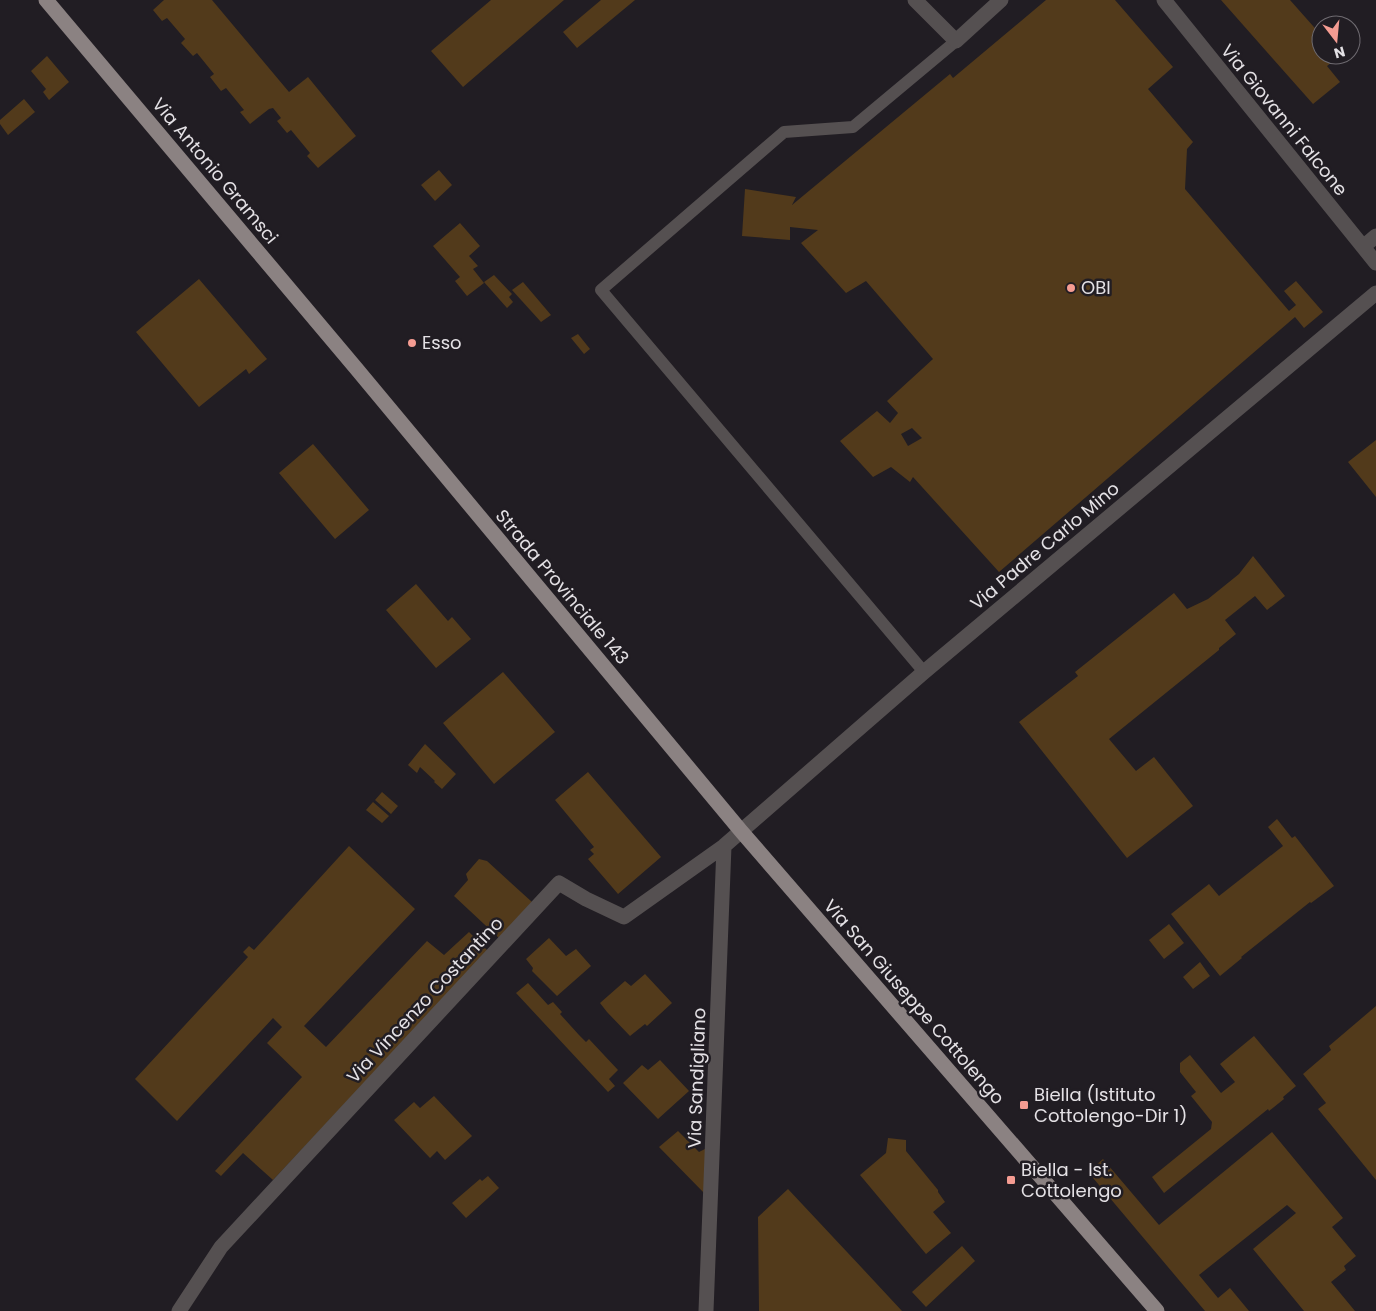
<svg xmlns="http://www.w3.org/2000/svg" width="1376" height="1311" font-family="Poppins,sans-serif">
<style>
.building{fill:#523a1b;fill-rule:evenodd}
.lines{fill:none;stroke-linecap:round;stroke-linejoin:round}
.service{stroke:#555051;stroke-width:12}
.minor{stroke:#555051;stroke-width:15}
.primary{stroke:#8b8282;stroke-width:15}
.poi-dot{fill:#f59c92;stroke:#211d23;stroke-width:2}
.labels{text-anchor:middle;stroke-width:5;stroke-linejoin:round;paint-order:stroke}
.street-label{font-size:18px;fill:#e4e1e5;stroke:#211d23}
.poi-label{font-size:18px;fill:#e4e1e5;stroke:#211d23;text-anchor:start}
</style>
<rect width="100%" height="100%" fill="#211d23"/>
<path class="building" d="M164,0H212L289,92L308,77L356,136L318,168L307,156L310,153L291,130L287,133L277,121L281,118L273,108L269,109L250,124L240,112L244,110L226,88L221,91L210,77L214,74L197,53L193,56L181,43L185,39L167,18L162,21L153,10Z
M491,0H564L463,87L431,51Z
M601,0H635L577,48L563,32Z
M1046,0H1115L1173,67L1148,89L1193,142L1187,149L1185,189L1289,311L1296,305L1284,291L1296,281L1323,312L1304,328L1295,317L999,572L913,477L910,482L891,467L873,477L840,441L877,411L890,423L898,413L887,401L933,359L866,281L846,293L801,243L818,230L790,227V240L742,236L745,189L796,197L792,205L950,74L953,78ZM912,428L922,438L908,446L901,434Z
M1221,0H1290L1321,35V55H1339L1340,56L1327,66L1340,82L1313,104Z
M47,56L69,82L49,100L43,92L46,89L31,71Z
M24,99L35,112L8,135L0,124V120Z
M439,170L452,185L435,201L421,185Z
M460,223L480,246L469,256L478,266L473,269L484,283L467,296L455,281L460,277L433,246Z
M494,275L512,294L509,297L513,302L507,308L484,282Z
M199,279L267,359L249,374L246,369L199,407L136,332Z
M523,282L551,315L541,322L512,290Z
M578,334L590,349L584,354L571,338Z
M1376,440V497L1348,462Z
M313,444L369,510L335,539L279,473Z
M1253,556L1285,596L1267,610L1255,596L1225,620L1236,634L1219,648V650L1109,739L1136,771L1154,757L1193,806L1127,858L1019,722L1078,676L1075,672L1174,593L1187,609L1208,599L1239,574Z
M416,584L448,621L452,617L471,639L436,668L386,610Z
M503,672L555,732L494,784L443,723Z
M425,744L456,774L442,789L434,782L435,781L420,767L417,773L408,765Z
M588,772L661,857L618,894L588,859L594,854L590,850L594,847L555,800Z
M382,792L398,806L391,814L375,800Z
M373,802L389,816L382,823L366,810Z
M1277,819L1292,838L1295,836L1334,886L1311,903L1310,902L1241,957L1242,958L1220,976L1171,914L1209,884L1219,896L1283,846L1268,827Z
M349,846L415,909L304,1026L326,1047L427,941L444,955L469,932L488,951L273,1180L243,1153L221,1176L215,1171L302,1077L267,1043L282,1027L273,1018L177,1121L135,1079L248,957L243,952L249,946L254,950Z
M479,859L487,861L532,902L499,938L454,896L468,880L466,874Z
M1169,924L1184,943L1164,959L1149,940Z
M549,938L566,956L576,949L591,966L557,996L532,971L533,968L526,959Z
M1200,962L1210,976L1193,989L1183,977Z
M645,974L672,1003L647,1026L645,1024L630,1036L607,1012L600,1003L625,981L631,986Z
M528,983L548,1005L553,1002L562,1012L560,1014L579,1035L586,1042L589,1039L618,1070L609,1079L615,1086L608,1092L516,993Z
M1376,1006V1180L1318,1109L1326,1103L1303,1074L1331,1050L1329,1046Z
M1254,1036L1296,1086L1283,1097L1284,1099L1269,1111L1268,1109L1164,1193L1152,1177L1211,1129L1212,1122L1191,1096L1196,1092L1180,1072V1063L1190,1055L1221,1093L1235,1082L1220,1064Z
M660,1060L689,1091L658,1119L623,1083L642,1065L648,1070Z
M434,1096L472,1136L445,1160L437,1151L430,1158L394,1120L414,1102L420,1108Z
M678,1131L699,1152L707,1148L706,1195L659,1147Z
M1272,1132L1343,1218L1332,1227L1356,1256L1344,1266L1346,1270L1331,1282L1355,1311H1304L1253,1249L1296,1213L1287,1205L1199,1275L1218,1298L1230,1288L1249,1311H1205L1088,1172L1103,1159L1159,1225Z
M888,1138L906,1140V1151L938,1190V1192L945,1202L933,1212L951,1233L926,1254L860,1175L886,1153Z
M488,1176L499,1188L466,1218L452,1203L480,1179L482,1181Z
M788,1189L862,1268L902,1311H759L758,1217Z
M962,1246L975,1261L926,1307L912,1292Z"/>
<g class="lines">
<path class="service" d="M924,672L601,290L784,132L853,127L956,41"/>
<path class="minor" d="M915,0L956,41L1001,0
M1164,0L1376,263
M1363,247L1376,236
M179,1311L221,1247L559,883L586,899L624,917L724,846L924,672L1376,293
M706,1311L724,846"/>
<path class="primary" d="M46,0L355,367L741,831L1157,1311"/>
</g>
<g class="poi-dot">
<circle cx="1071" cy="288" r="5"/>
<circle cx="412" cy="343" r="5"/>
<rect x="1019" y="1100" width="10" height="10" rx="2.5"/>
<rect x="1006" y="1175" width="10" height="10" rx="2.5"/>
</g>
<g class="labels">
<g class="street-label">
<text transform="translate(1284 120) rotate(51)" y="6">Via Giovanni Falcone</text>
<text transform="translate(215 171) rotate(50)" y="6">Via Antonio Gramsci</text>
<text transform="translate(1045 546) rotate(-40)" y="6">Via Padre Carlo Mino</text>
<text transform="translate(562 587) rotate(50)" y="6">Strada Provinciale 143</text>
<text transform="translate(425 1000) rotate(-47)" y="6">Via Vincenzo Costantino</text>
<text transform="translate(914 1002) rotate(49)" y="6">Via San Giuseppe Cottolengo</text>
<text transform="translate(697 1078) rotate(-88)" y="6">Via Sandigliano</text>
</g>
<g class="poi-label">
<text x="1081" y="294">OBI</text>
<text x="422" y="349">Esso</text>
<text x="1034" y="1101">Biella (Istituto<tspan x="1034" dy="21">Cottolengo-Dir 1)</tspan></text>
<text x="1021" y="1176">Biella - Ist.<tspan x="1021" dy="21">Cottolengo</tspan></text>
</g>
</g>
<g transform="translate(1336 40) rotate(164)"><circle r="24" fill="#211d23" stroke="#6f6b71"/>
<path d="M0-4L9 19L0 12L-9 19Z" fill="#f59c92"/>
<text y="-8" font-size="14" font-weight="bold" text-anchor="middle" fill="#e4e1e5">N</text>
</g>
</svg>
